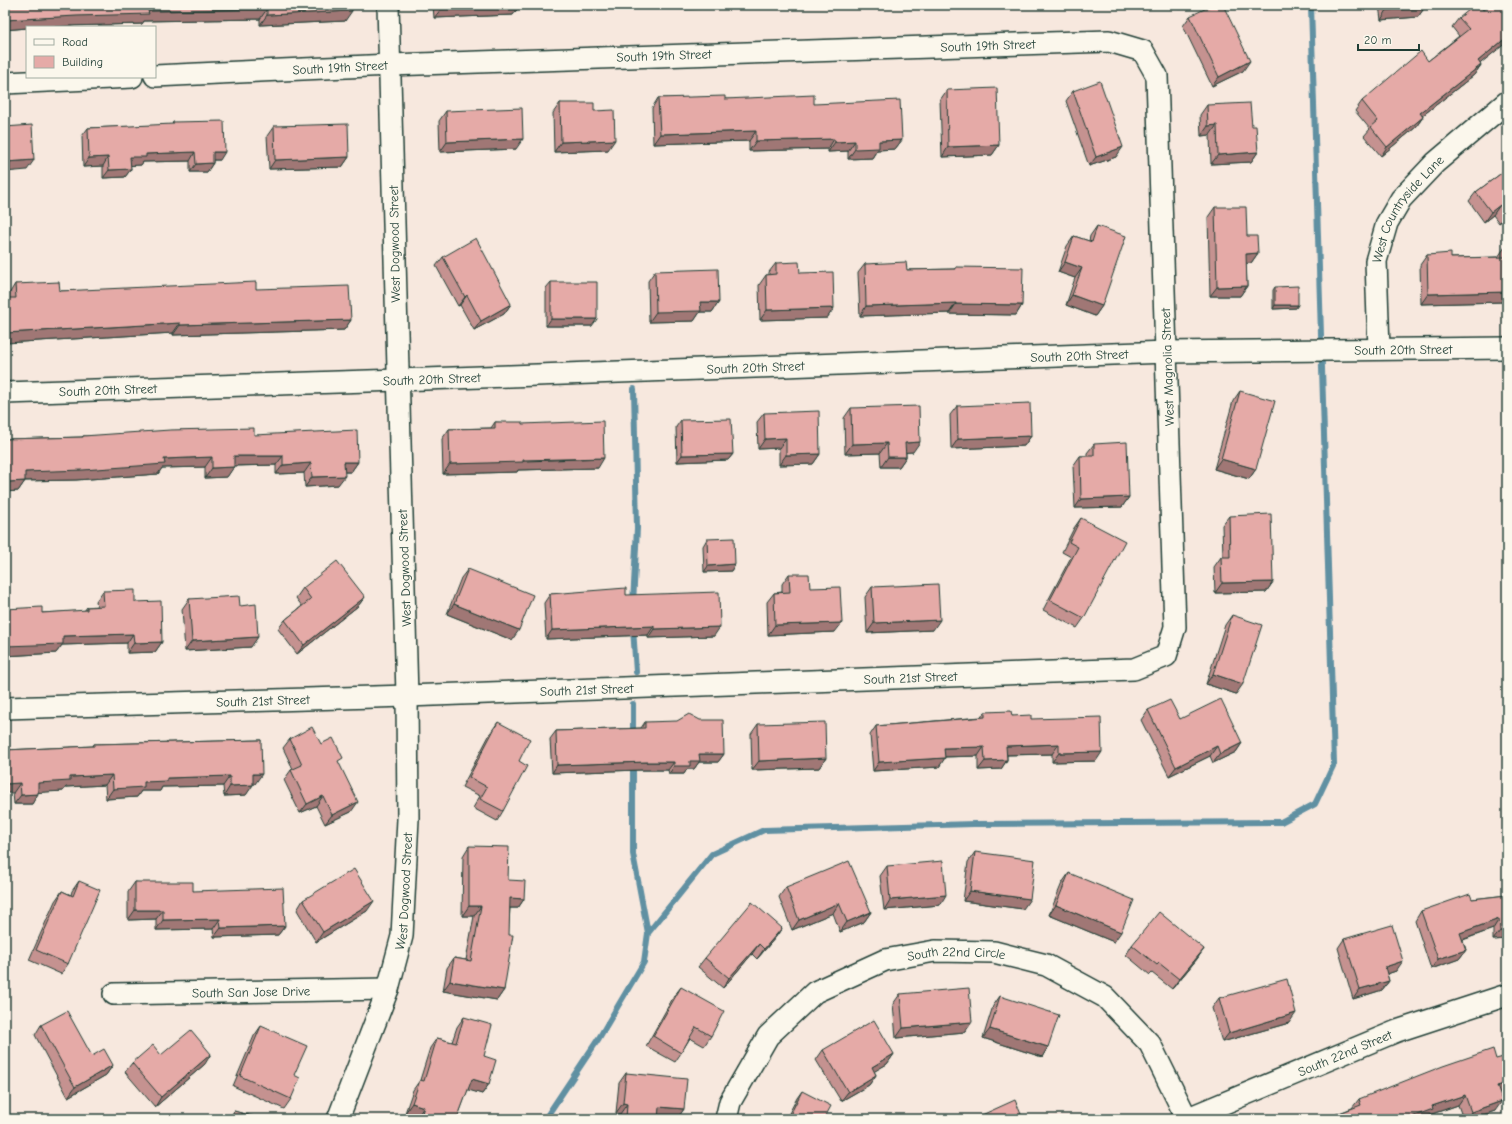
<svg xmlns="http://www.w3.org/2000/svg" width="1512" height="1124" font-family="'Comic Neue',sans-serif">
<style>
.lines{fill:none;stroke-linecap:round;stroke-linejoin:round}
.stream{stroke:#6090a2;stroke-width:6}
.street-casing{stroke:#1f3d34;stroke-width:24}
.street{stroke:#fbf7ec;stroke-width:21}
.wall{fill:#c59290;stroke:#1f3d34}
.shaded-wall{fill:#a07775;stroke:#1f3d34}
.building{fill:#e5aaa7;stroke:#1f3d34}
.labels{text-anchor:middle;stroke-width:3;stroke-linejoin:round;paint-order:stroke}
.street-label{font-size:13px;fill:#1f3d34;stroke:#fbf7ec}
</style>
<rect width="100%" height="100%" fill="#f7e8de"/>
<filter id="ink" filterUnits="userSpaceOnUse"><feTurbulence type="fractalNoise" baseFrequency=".025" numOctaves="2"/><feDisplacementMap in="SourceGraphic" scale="8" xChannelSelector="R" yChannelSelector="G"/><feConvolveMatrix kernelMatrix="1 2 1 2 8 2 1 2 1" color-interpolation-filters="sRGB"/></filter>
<g filter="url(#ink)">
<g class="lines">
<path class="stream" d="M633,603L637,528L634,389
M633,628L636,672
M633,736V704
M633,763V854L648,933
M545,1119L599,1038L644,962L648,933L712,854L764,830L974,824L1281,822L1315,804L1334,764L1311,5"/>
<defs>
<g id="street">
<path d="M5,83L132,77"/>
<path id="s1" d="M1379,349L1376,261L1387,223L1401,199L1435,163L1507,102"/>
<path id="s2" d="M5,393L398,380L1167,352L1507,348"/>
<path id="s3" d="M5,708L407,696L1134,669L1166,656L1175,627L1157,76L1143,51L1109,41L390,65L155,76"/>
<path id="s4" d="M114,994L388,989"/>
<path id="s5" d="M338,1119L388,989L402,936L408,819L407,696L388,5"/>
<path id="s6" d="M726,1119L730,1102L768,1036L815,992L885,960L935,951L994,952L1046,965L1105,997L1150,1044L1187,1119"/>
<path id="s7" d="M1186,1119L1397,1031L1507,995"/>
</g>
</defs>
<use href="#street" class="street-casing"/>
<use href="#street" class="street"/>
</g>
<path class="wall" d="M5,5H352L345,21L260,25V19L144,21L142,24L27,27V28L5,30Z
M433,5H520L513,15L434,18Z
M685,5H742L719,6L717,8L685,9Z
M1379,5H1425V7L1418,17L1381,20Z
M1507,5V42L1480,63L1481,65L1474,75L1422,116L1423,117L1416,127L1381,156L1364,136L1370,129L1355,111L1362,101L1428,61L1459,36L1452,27L1459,18L1483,10Z
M1190,16L1243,71L1212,86L1183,26Z
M947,90L999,145L992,155L942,157L940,100Z
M1073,91L1116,157L1089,166L1066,101Z
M658,98L725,99L814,104L902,140L895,149L877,150L872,158L848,159V151L828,152V149L749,151V141L653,144L652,108Z
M560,103L594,111L608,150L554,152L553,113Z
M1207,105L1252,126L1258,152L1251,162L1211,164L1210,135L1201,136L1200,115Z
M446,111L516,149L440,152L439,121Z
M173,122L220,160H213V163L207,172H190V161L143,162L141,165H130L131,169L125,177L103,178V166L83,167L82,136L88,128L172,125Z
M274,126L349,157L342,167L269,169L267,136Z
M1507,169V217L1499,223L1493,215L1484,222L1469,201L1476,192Z
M1215,207L1247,236L1258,253L1251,263H1246L1247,286L1240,296H1210L1208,217Z
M1097,226L1102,306L1095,316L1066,305L1075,278L1058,272L1067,246L1074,236L1089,241L1090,236Z
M1505,247H1507V303H1502V302L1421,304L1420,265L1427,255L1451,258L1498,257Z
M443,257L511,304L504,314L474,330L460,305L458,306L436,266Z
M776,263L834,308L827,318L760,320L759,285L766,275H769V272Z
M865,264L907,270L956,269V267L1022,305L1016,315L949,314V313L860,316L858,273Z
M655,271L719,302L712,312H700L694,321L649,322L648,281Z
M551,282L592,326H546V288Z
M15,284L60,291L256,289L351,320L344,330L173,335V333L5,343V298H9V294Z
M1275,287L1296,308L1273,309V290Z
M1240,391L1256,469L1249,479L1214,469L1233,401Z
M957,406L1031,436L1024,446L951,449L950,415Z
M851,408L913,452H906V457L899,467H881L880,453L845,454L844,418Z
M764,413L820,454L813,464L779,465V448L758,449L757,422Z
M681,420L733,454L728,460L677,462L676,427Z
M495,422L522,424L598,468L518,470L517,472L443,474L442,439L449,429L491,428Z
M254,435L358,462L351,472H344L338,485L305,487L304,473L276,474V465L234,466L227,477L205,478V467L162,468L158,474L76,480L25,481L18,491L5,492V439L82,437L83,436Z
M1094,444L1129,497L1122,507L1075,508L1073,466L1080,456H1087V453Z
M1229,516L1273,582L1266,592L1215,593L1214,567L1221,557H1223L1222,525Z
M1081,518L1084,618L1077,628L1043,610L1071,557L1062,552L1074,528Z
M707,539L735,564L731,571L704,572L703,546Z
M468,569L512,640L447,614L461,578Z
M789,574L810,588L835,632L768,635L767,602L774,593L782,592V584Z
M872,587L933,630L867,633L865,597Z
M303,588L365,597L358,606L297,654L278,629L285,620L302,606L296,598Z
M103,591L135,602L162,642L155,652L127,653V643L62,645L56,653L5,656V609L42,613L84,611L87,607L97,606L96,601Z
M550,594L626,595L714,636L648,638V635L546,639L544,603Z
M189,599L240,606L251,647L185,651L182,609Z
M1232,615L1236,694L1206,684L1225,625Z
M1148,710L1180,719L1242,743L1236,752L1213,763L1210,756L1169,776L1141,720Z
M985,712L1031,719L1096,761L1052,762V754L1007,755V760L1001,769L978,770V756L945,757L939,767L873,771L870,735L876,726L981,717Z
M498,722L519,761L503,811L497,821L473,808L480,796L462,787L491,732Z
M645,722L724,754L718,762H699L694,769H687L684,774H669L668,770H640L552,773L550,739L556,731L641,728Z
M758,724L826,758L819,768L752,770L751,734Z
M290,739L321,744L339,763L351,812L325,824L316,806L300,813L284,780L291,770L293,769L283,748Z
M261,740L255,784H253L246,795L224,796L223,786L162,787L160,791H141L137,797L106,799L105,785L66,787L63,791L38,792L32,804H14L13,793L5,750L93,746L94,744Z
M469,846L508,880L524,899L518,908H510L504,990L497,1000L443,991L447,968L454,958L466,960L474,916H462L463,856Z
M975,852L1023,909L963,901L968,862Z
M887,866L940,905L884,910L880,876Z
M1069,873L1114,942L1049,915L1062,883Z
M79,881L68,964L61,974L29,960L55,901L62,891L71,895L72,891Z
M135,882L193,891L285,926L278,935L214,937L213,929L156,930V919L128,920V892Z
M786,887L871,912L864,922L840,932L833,913L792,930L779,897Z
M1507,895V939L1493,940V929L1463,940L1466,950L1459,959L1431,969L1415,921L1421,911L1472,899Z
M303,900L367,911L316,942L297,910Z
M782,928L775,938L757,959L752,954L723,988L698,967L705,958Z
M1344,939L1396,971L1387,974L1389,981L1382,990L1353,999L1338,948Z
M1132,945L1204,949L1197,959L1172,989L1152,973L1150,975L1126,955Z
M681,987L711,1036L704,1046L690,1038L681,1053L675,1062L646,1046L674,996Z
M900,994L965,1032L896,1038L893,1004Z
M1000,996L1048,1047L1042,1057L983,1038L993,1006Z
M1219,998L1289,1023L1222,1042L1212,1008Z
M464,1017L484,1056L489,1084L482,1094L468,1089L457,1119H416L417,1117L405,1113L413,1090L420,1080L430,1048L437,1038L452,1042L457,1027Z
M41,1025L92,1056L113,1065L106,1075L68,1097L35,1035Z
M261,1026L294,1075L291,1099L284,1109L233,1086L254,1036Z
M823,1050L894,1054L887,1064L874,1071L876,1075L869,1085L841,1101L816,1060Z
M161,1055L205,1064L155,1107L125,1072L132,1063Z
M626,1073L684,1109L677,1119L658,1117V1119H620V1114L616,1113L619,1083Z
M802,1091L824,1119H786L797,1098Z
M1499,1093L1495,1111L1471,1119H1463L1458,1105L1429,1115L1425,1119H1324L1352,1108L1359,1099Z
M234,1111L262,1119H229Z"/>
<path class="shaded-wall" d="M520,5L513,15L434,18L441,9Z
M688,5H742L719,6L717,8L685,9Z
M1166,5H1185L1181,9Z
M1425,7L1418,17L1381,20L1387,10Z
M267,9L260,19L144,21L142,24L69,26L50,27H27V28L5,30V20L148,11Z
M352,11L345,21L260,25L267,15Z
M1507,37V42L1471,71L1478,61Z
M1250,61L1243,71L1212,86L1219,77Z
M1481,65L1474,75L1413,123L1420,113Z
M1423,117L1416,127L1381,156L1387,147Z
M1217,125L1210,135L1201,136L1208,126Z
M756,131L749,141L653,144L660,134Z
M523,139L516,149L440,152L447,142Z
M834,139L828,149L749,151L756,141Z
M615,140L608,150L554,152L561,142Z
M902,140L895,149L877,150L872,158L848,159L855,149L879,141Z
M855,141L848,151L828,152L835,142Z
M999,145L992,155L942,157L948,147Z
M1123,147L1116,157L1089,166L1096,157Z
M195,152L190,161L143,162L141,165L124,166L130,157L146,154Z
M213,152H225L220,160H207Z
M1258,152L1251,162L1211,164L1218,155Z
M108,157L103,166L83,167L89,158Z
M349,157L342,167L269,169L275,160Z
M34,160L27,170L5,172L6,162Z
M213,163L207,172H190L196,164Z
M131,169L125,177L103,178L109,170Z
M1500,205L1493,215L1484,222L1491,212Z
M1507,212V217L1499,223L1506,213Z
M1258,253L1251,263L1239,264L1246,254Z
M1065,262L1082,268L1075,278L1058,272Z
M1247,286L1240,296H1210L1217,287Z
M1507,292V295L1502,302L1421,304L1428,294Z
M467,295L460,305L458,306L465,297Z
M1072,295L1102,306L1095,316L1066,305Z
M1507,296V303H1502Z
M700,302H719L712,312H700L694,321L649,322L656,312Z
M956,303L949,313L860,316L866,306Z
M511,304L504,314L474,330L481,321Z
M956,304L1022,305L1016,315L949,314Z
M1275,305H1298L1296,308L1273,309Z
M834,308L827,318L760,320L767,310Z
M551,319H597L592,326H546Z
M351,320L344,330L173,335L180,325Z
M180,323L173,333L5,343V333Z
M1031,436L1024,446L951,449L958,439Z
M786,438L779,448L758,449L765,439Z
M920,442L913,452L898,453L905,443Z
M887,443L880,453L845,454L852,444Z
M733,454L728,460L677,462L682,455Z
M820,454L813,464L779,465L786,455Z
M234,456H283L276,465L227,466Z
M212,457L205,467L162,468L158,474L76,480L18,481L25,472L164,459Z
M888,457H906L899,467H881Z
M604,458L598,468L518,470L517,472L443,474L450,464Z
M1221,459L1256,469L1249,479L1214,469Z
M344,462H358L351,472H337Z
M311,463L304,473L276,474L283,465Z
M234,467L227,477L205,478L212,468Z
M345,476L338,485L305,487L312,477Z
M25,481L18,491L5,492V487L8,482Z
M1129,497L1122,507L1075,508L1081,499Z
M735,564L731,571L704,572L708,566Z
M1273,582L1266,592L1215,593L1222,583Z
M365,597L358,606L297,654L304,645Z
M454,604L519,630L512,640L447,614Z
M940,620L933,630L867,633L874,623Z
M842,623L835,632L768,635L775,625Z
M654,626L648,635L546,639L552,630Z
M720,627L714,636L648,638L654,629Z
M133,634L127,643L62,645L56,653L5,656V646L63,636Z
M258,637L251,647L185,651L192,641Z
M162,642L155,652L127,653L134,643Z
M1213,674L1243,684L1236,694L1206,684Z
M1242,743L1236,752L1213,763L1220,754Z
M1059,744L1052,754L1000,755L1006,746Z
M1217,746L1210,756L1169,776L1176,767Z
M984,747L978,756L938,757L944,748Z
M1102,752L1096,761L1052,762L1059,753Z
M699,754H724L718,762H699L694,769H687L684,774H669L674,766L690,761Z
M826,758L819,768L752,770L759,761Z
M945,758L939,767L873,771L879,762Z
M1007,760L1001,769L978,770L985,761Z
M646,762H674L668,770H640L552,773L557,765Z
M253,774H262L255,784H246Z
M112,775L105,785L66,787L63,791L31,793L38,783L70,777Z
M230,776L223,786L162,787L160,791H141L137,797L106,799L113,789L144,782L167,778Z
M20,783L13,793H5V784Z
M253,785L246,795L224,796L230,786Z
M38,794L32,804H14L21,795Z
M323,796L316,806L300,813L307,804Z
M358,802L351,812L325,824L332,815Z
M970,891L1030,899L1023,909L963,901Z
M946,895L940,905L884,910L890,900Z
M510,898L524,899L518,908H503Z
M374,901L367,911L316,942L323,932Z
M839,903L833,913L792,930L799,920Z
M1056,905L1121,932L1114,942L1049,915Z
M469,906H481L474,916H462Z
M135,910H163L156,919L128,920Z
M871,912L864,922L840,932L847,922Z
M220,919L213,929L156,930L163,920Z
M1499,919L1493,929L1453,943L1460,933Z
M285,926L278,935L214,937L221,928Z
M782,928L775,938L757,959L764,949Z
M1507,930V939L1493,940L1500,931Z
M759,944L752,954L723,988L729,978Z
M1204,949L1197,959L1172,989L1179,979Z
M1466,950L1459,959L1431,969L1438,959Z
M1403,961L1396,971L1378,977L1385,967Z
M450,981L504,990L497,1000L443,991Z
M1389,981L1382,990L1353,999L1360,989Z
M1296,1013L1289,1023L1222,1042L1229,1033Z
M972,1022L965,1032L896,1038L903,1028Z
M990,1029L1048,1047L1042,1057L983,1038Z
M211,1054L205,1064L155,1107L161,1097Z
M894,1054L887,1064L865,1077L872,1067Z
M113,1065L106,1075L68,1097L75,1087Z
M876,1075L869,1085L841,1101L848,1092Z
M472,1079L489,1084L482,1094L465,1089Z
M1507,1083V1091L1490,1096L1497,1086Z
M1465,1095L1458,1105L1429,1115L1426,1119H1406L1432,1106Z
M1502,1101L1495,1111L1471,1119H1466L1471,1112Z
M412,1103L424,1107L417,1117L405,1113Z
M623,1103L627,1104L620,1114L616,1113Z
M659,1107L684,1109L677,1119L652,1117Z"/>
<path class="building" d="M5,5H352V11L267,15V9L148,11L149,14L76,16L5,20Z
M440,5H520L441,9Z
M1213,5H1223L1250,61L1219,77L1190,16Z
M1387,5H1425V7L1387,10Z
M1475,5H1479L1483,10L1490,5H1507V37L1478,61L1481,65L1420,113L1423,117L1387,147L1371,127L1378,121L1362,101L1421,51L1428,61L1469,29L1459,18Z
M1100,81L1123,147L1096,157L1073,91Z
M997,88L999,145L948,147L947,90Z
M814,95V104L900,100L902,140L879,141V148L855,149V141L835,142L834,139L756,141V131L660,134L658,98L725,96V99Z
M560,103H594V111L614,110L615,140L561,142Z
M1250,103L1252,126H1256L1258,152L1218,155L1217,125L1208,126L1207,105Z
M522,108L523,139L447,142L446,111Z
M224,121L225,152H213V163L196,164L195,152L146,154V157H130L131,169L109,170L108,157L89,158L88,128L173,124V122Z
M348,124L349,157L275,160L274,126Z
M32,125L34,160L6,162L7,176H5V127Z
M1507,169V212L1506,213L1500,205L1491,212L1476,192Z
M1215,207H1246L1247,236H1257L1258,253L1246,254L1247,286L1217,287Z
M1097,226L1126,236L1102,306L1072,295L1082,268L1065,262L1074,236L1092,242Z
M476,238L511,304L481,321L467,295L465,297L443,257Z
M1505,247H1507V292L1428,294L1427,255L1451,253V258L1506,257Z
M799,262L800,273L833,272L834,308L767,310L766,275L776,274V263Z
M906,262L907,270L956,269V267L1023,268L1022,305L956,304V303L866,306L865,264Z
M718,269L719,302H700L701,311L656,312L655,271Z
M59,282L60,291L256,282V289L349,286L351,320L180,325V323L5,333V298H16L15,284Z
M551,282H597V319H551Z
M1298,286V305H1275V287Z
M1240,391L1275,401L1256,469L1221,459Z
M1030,403L1031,436L958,439L957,406Z
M919,406L920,442L905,443L906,457H888L887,443L852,444L851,408Z
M819,411L820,454L786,455V438L765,439L764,413Z
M731,419L733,454L682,455L681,420Z
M603,421L604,458L523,460V462L450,464L449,429L495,428V422H522V424Z
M254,428V435L357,430L358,462H344L345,476L312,477L311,463L283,465V456H234V467L212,468V457L164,459L165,464L83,470L25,472V481L8,482V472H5V439L83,437V436L170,430Z
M1127,442L1129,497L1081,499L1080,456H1094V444Z
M1271,514L1273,582L1222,583L1221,557H1230L1229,516Z
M1081,518L1125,541L1084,618L1050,600L1078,547L1069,542Z
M734,538L735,564L708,566L707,539Z
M337,561L365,597L304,645L285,620L311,599L303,588Z
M468,569L533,595L519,630L454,604Z
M789,574H809L810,588L840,587L842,623L775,625L774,593L790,592Z
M938,584L940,620L874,623L872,587Z
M626,588V595L719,592L720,627L654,629V626L552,630L550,594Z
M135,590V602L161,601L162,642L134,643L133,634L63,636V644L5,646V609L42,607V613L87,610V607L104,606L103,591Z
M239,596L240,606L256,604L258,637L192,641L189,599Z
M1232,615L1262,625L1243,684L1213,674Z
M1221,699L1242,743L1220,754L1217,746L1176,767L1148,710L1170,700L1180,719Z
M1011,711L1012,716L1031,715V719L1101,717L1102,752L1059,753V744L1006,746L1007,760L985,761L984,747L944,748L945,758L879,762L876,726L985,717V712Z
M689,714L700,720H723L724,754H699L700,761H690V766H674V762H646L557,765L556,731L645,728V722L677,721Z
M498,722L530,739L519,761L527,766L503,811L480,799L487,787L469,777Z
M825,722L826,758L759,761L758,724Z
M312,727L321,744L333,738L343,758L338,761L358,802L332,815L323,796L307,804L291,770L302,765L290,739Z
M261,740L262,774H253V785L230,786V776L167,778V781L144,782V787L113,789L112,775L70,777V781L38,783V794L21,795L20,783L5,784V750L94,746V744Z
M469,846L509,847L508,880L525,881L524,899L510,898L509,935H513L504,990L450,981L454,958L471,961L481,906H469Z
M975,852L1035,860L1030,899L970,891Z
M849,861L871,912L847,922L839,903L799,920L786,887Z
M943,861L946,895L890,900L887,866Z
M354,869L374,901L323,932L303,900Z
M1069,873L1134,900L1121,932L1056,905Z
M79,881L100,890L68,964L36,950L62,891L73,896Z
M135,882H193V891L283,888L285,926L221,928L220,919L163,920V910H135Z
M1470,894L1472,899L1507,895V930L1500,931L1499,919L1460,933L1466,950L1438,959L1421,911Z
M752,902L782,928L764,949L759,944L729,978L705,958Z
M1159,912L1204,949L1179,979L1159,963L1157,965L1132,945Z
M1392,925L1403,961L1385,967L1389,981L1360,989L1344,939Z
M1287,979L1296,1013L1229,1033L1219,998Z
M681,987L724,1011L711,1036L696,1027L681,1053L653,1036Z
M969,988L972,1022L903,1028L900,994Z
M1000,996L1059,1015L1048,1047L990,1029Z
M67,1011L92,1056L104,1049L113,1065L75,1087L41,1025Z
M464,1017L492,1025L484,1056L496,1060L489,1084L472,1079L457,1119H420L424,1107L412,1103L420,1080L424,1081L437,1038L456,1043Z
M874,1020L894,1054L872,1067L876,1075L848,1092L823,1050Z
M261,1026L307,1046L294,1075L300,1078L291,1099L240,1076Z
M191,1030L211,1054L161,1097L132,1063L153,1045L161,1055Z
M1493,1049L1496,1059L1507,1056V1083L1497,1086L1502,1101L1471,1112L1465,1095L1432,1106L1433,1109L1406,1119H1324L1361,1105L1359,1099L1443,1066Z
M626,1073L687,1079L684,1109L659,1107L658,1119H626L627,1104L623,1103Z
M802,1091L831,1106L824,1119H788Z
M1015,1100L1023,1119H973Z
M234,1111L262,1119H232Z"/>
</g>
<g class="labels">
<g class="street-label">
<text transform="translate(988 45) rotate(-2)" y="5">South 19th Street</text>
<text transform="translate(664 55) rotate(-2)" y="5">South 19th Street</text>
<text transform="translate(340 67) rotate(-3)" y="5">South 19th Street</text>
<text dy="5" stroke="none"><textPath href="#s1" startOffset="150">West Countryside Lane</textPath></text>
<text transform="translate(394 244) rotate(-91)" y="5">West Dogwood Street</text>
<text dy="5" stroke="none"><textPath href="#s2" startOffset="1399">South 20th Street</textPath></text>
<text dy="5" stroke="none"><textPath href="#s2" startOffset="1075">South 20th Street</textPath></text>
<text dy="5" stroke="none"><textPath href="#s2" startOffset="751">South 20th Street</textPath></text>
<text transform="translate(1167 367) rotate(-92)" y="5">West Magnolia Street</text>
<text dy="5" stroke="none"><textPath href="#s2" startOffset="427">South 20th Street</textPath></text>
<text dy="5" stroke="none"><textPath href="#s2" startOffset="103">South 20th Street</textPath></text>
<text transform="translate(404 568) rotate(-92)" y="5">West Dogwood Street</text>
<text dy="5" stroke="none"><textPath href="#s3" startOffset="906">South 21st Street</textPath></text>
<text dy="5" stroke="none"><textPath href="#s3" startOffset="582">South 21st Street</textPath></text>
<text dy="5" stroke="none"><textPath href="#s3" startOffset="258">South 21st Street</textPath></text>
<text dy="5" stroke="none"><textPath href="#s5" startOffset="239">West Dogwood Street</textPath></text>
<text dy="5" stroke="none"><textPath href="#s6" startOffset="307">South 22nd Circle</textPath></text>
<text dy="5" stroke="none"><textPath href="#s4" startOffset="137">South San Jose Drive</textPath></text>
<text dy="5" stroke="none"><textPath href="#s7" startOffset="172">South 22nd Street</textPath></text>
</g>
</g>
<rect width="1512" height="1124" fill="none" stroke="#fbf7ec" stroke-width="20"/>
<rect x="10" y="10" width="1492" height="1104" fill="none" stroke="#1f3d34" stroke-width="1.5" filter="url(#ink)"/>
<rect x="26" y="26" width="130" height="52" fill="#fbf7ec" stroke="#a3ada2"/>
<rect x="34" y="39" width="20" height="6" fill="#fbf7ec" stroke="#a3ada2"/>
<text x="62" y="46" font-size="12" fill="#1f3d34">Road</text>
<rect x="34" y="56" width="20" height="12" fill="#e5aaa7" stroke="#a3ada2"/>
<text x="62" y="66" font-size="12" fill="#1f3d34">Building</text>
<path d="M1358 44v6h61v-6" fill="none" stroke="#1f3d34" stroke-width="2"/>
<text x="1364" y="44" font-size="12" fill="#1f3d34" stroke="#fbf7ec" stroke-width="3" paint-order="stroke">20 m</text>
</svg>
